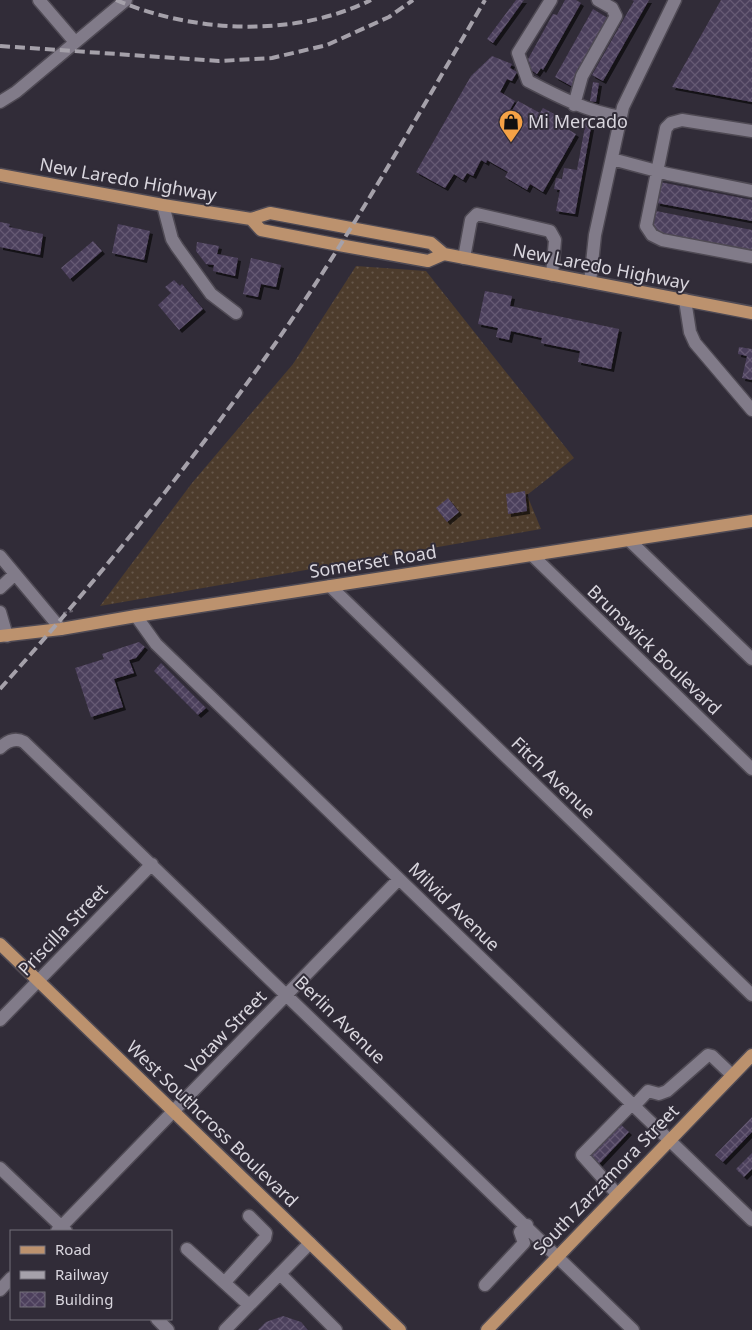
<svg xmlns="http://www.w3.org/2000/svg" width="752" height="1330" font-family="'Noto Sans',sans-serif">
<style>
.grass{fill:url(#grass-dots)}
.building{fill:url(#building-cross-hatch);filter:url(#shadow)}
.lines{fill:none;stroke-linecap:round;stroke-linejoin:round}
.minor-casing{stroke:#4f4a54;stroke-width:15}
.major-casing{stroke:#4f4a54;stroke-width:15}
.path{stroke:#645f6a;stroke-width:2;stroke-dasharray:4 2.5;stroke-linecap:butt}
.minor{stroke:#817b89;stroke-width:12}
.major{stroke:#bc926e;stroke-width:12}
.rail{stroke:#a5a1aa;stroke-width:4;stroke-dasharray:10 5;stroke-linecap:butt}
.labels{text-anchor:middle;stroke-width:4;stroke-linejoin:round;paint-order:stroke}
.poi-label{font-size:18px;fill:#d9d6de;stroke:#312c38;text-anchor:start}
.street-label{font-size:18px;fill:#d9d6de;stroke:#312c38}
</style>
<defs>
<pattern id="grass-dots" width="8" height="8" patternUnits="userSpaceOnUse" patternTransform="scale(1.25)"><rect width="8" height="8" fill="#4d3c2c"/><path d="M2 2h.1M6 6h.1" fill="none" stroke="#66574a" stroke-width="1.8" stroke-linecap="round"/></pattern>
<pattern id="building-cross-hatch" width="8" height="8" patternUnits="userSpaceOnUse" patternTransform="scale(1.25)"><rect width="8" height="8" fill="#4c3f5c"/><path d="M0 0l8 8M0 8l8-8" fill="none" stroke="#655a73"/></pattern>
<filter id="shadow"><feDropShadow dx="3" dy="3" stdDeviation="0" flood-color="#0009"/></filter>
</defs>
<rect width="100%" height="100%" fill="#312c38"/>
<path class="grass" d="M356,266L426,271L574,458L527,495L541,529L100,606L192,483L293,364Z"/>
<path class="building" d="M516,0H524L493,43L487,39Z
M565,0H576L581,3L543,70L541,68L537,74L528,68L530,63L527,61L553,14L557,15Z
M632,0H649L603,81L592,75L634,1Z
M721,0H752V102L672,87Z
M593,9L611,20L573,87L555,77Z
M492,56L512,64L510,68L517,72L512,81L507,79L500,92L515,101L508,113L513,115L511,112L518,101L540,113L543,108L567,121L564,127L576,134L543,192L530,184L527,190L505,177L508,172L487,160L486,163L481,160L473,176L467,173L463,180L454,174L445,188L416,172L471,76Z
M593,82L599,83L596,102L590,101Z
M586,121L592,122L575,214L556,211L560,190L554,189L556,178L562,179L564,168L577,170Z
M660,182L752,200V221L657,203Z
M656,211L752,230V251L652,232Z
M0,222L10,224L9,227L43,234L40,255L0,247Z
M118,224L150,231L144,260L112,253Z
M93,241L102,251L70,279L61,268Z
M197,242L219,246L217,254L238,258L235,276L213,271L214,265L206,264L196,251Z
M251,258L281,265L276,287L261,284L258,297L243,294Z
M174,280L180,286L182,284L203,309L179,330L158,305L171,293L165,287Z
M485,291L512,296L510,306L619,329L611,369L578,362L580,351L541,343L542,338L511,331L509,340L496,337L498,328L478,324Z
M739,347L752,349V380L742,378L747,356L738,354Z
M525,491L527,511L508,514L506,494Z
M448,498L459,512L447,522L436,508Z
M139,642L145,647L136,658L129,660L134,673L114,679L123,707L91,717L75,668L104,659L102,654Z
M161,663L206,708L198,715L154,671Z
M752,1117V1132L723,1162L715,1155Z
M618,1122L629,1132L598,1165L587,1154Z
M752,1153V1169L744,1177L736,1169Z
M283,1316L301,1322L308,1330H258L266,1322Z"/>
<g class="lines">
<defs>
<path id="minor" d="M39,0L75,42
M551,0L518,53L528,81C559,97 586,111 621,117
M0,102L16,92L126,0
M574,105L582,76L616,16L612,8L598,0
M752,131L682,120L671,123L666,128L646,226L652,235L662,240L752,257
M612,159L668,174L752,191
M163,205L172,239L177,247L211,294L236,313
M464,258L471,220L477,214L550,231L555,240L552,275
M590,282L595,235L623,107L675,0
M685,300L690,332L695,343L752,410
M630,541L752,659
M532,555L752,769
M0,556L61,629
M330,586L752,995
M0,588L15,574
M0,612L7,636
M136,616L156,644L752,1220
M0,748C7,741 15,737 24,742L633,1330
M0,1020L152,864
M634,1106L648,1091L659,1094L667,1091L708,1055L712,1056L732,1075
M0,1168L66,1231
M617,1194L582,1155L632,1104
M57,1231L399,879
M187,1249L249,1305
M280,1274L336,1330
M225,1282L265,1238L266,1233L249,1216
M485,1285L524,1243L520,1232L527,1225
M0,1290L11,1278
M157,1319L168,1330
M225,1330L310,1243"/>
<path id="major" d="M0,175L163,205L251,219L270,213L431,243L444,254L752,313
M251,219L261,230L339,245L428,261L444,254
M0,636L61,629L136,616L752,521
M0,944L400,1330
M487,1330L752,1055"/>
</defs>
<use href="#minor" class="minor-casing"/>
<use href="#major" class="major-casing"/>
<path class="path" d="M63,613L73,611"/>
<use href="#minor" class="minor"/>
<use href="#major" class="major"/>
<path class="rail" d="M116,0C194,33 294,38 371,0
M0,46L219,61L272,58L327,45L389,17L413,0
M0,689C99,578 192,463 277,341C353,232 418,115 485,0"/>
</g>
<defs>
<symbol id="shop-pin" viewBox="-11 -11 22 30"><path d="M0 17L-7.5 6A9.5 9.5 0 1 1 7.5 6Z" fill="#f5a246" stroke="#312c38"/><path d="M-5-2.5h2.3a2.7 3.5 0 0 1 5.4 0H5L5.5 6h-11ZM-1.5-2.5h3a1.5 2.3 0 0 0-3 0Z" fill="#111"/></symbol>
</defs>
<g fill-rule="evenodd">
<use href="#shop-pin" x="497" y="108" width="28" height="38"/>
</g>
<g class="labels">
<g class="poi-label">
<text x="528" y="128">Mi Mercado</text>
</g>
<g class="street-label">
<text transform="translate(128 180) rotate(10)" y="6">New Laredo Highway</text>
<text transform="translate(601 267) rotate(11)" y="6">New Laredo Highway</text>
<text transform="translate(373 562) rotate(-9)" y="6">Somerset Road</text>
<text transform="translate(654 650) rotate(44)" y="6">Brunswick Boulevard</text>
<text transform="translate(553 778) rotate(44)" y="6">Fitch Avenue</text>
<text transform="translate(454 907) rotate(44)" y="6">Milvid Avenue</text>
<text transform="translate(63 930) rotate(-46)" y="6">Priscilla Street</text>
<text transform="translate(340 1020) rotate(44)" y="6">Berlin Avenue</text>
<text transform="translate(226 1032) rotate(-46)" y="6">Votaw Street</text>
<text transform="translate(212 1124) rotate(44)" y="6">West Southcross Boulevard</text>
<text transform="translate(606 1180) rotate(-46)" y="6">South Zarzamora Street</text>
</g>
</g>
<rect x="10" y="1230" width="162" height="90" fill="#312c38" stroke="#74707a"/>
<rect x="20" y="1246" width="25" height="8" fill="#bc926e" stroke="#74707a"/>
<text x="55" y="1255" font-size="15" fill="#d9d6de">Road</text>
<rect x="20" y="1271" width="25" height="8" fill="#a5a1aa" stroke="#74707a"/>
<text x="55" y="1280" font-size="15" fill="#d9d6de">Railway</text>
<rect x="20" y="1292" width="25" height="15" fill="url(#building-cross-hatch)" stroke="#74707a"/>
<text x="55" y="1305" font-size="15" fill="#d9d6de">Building</text>
</svg>
